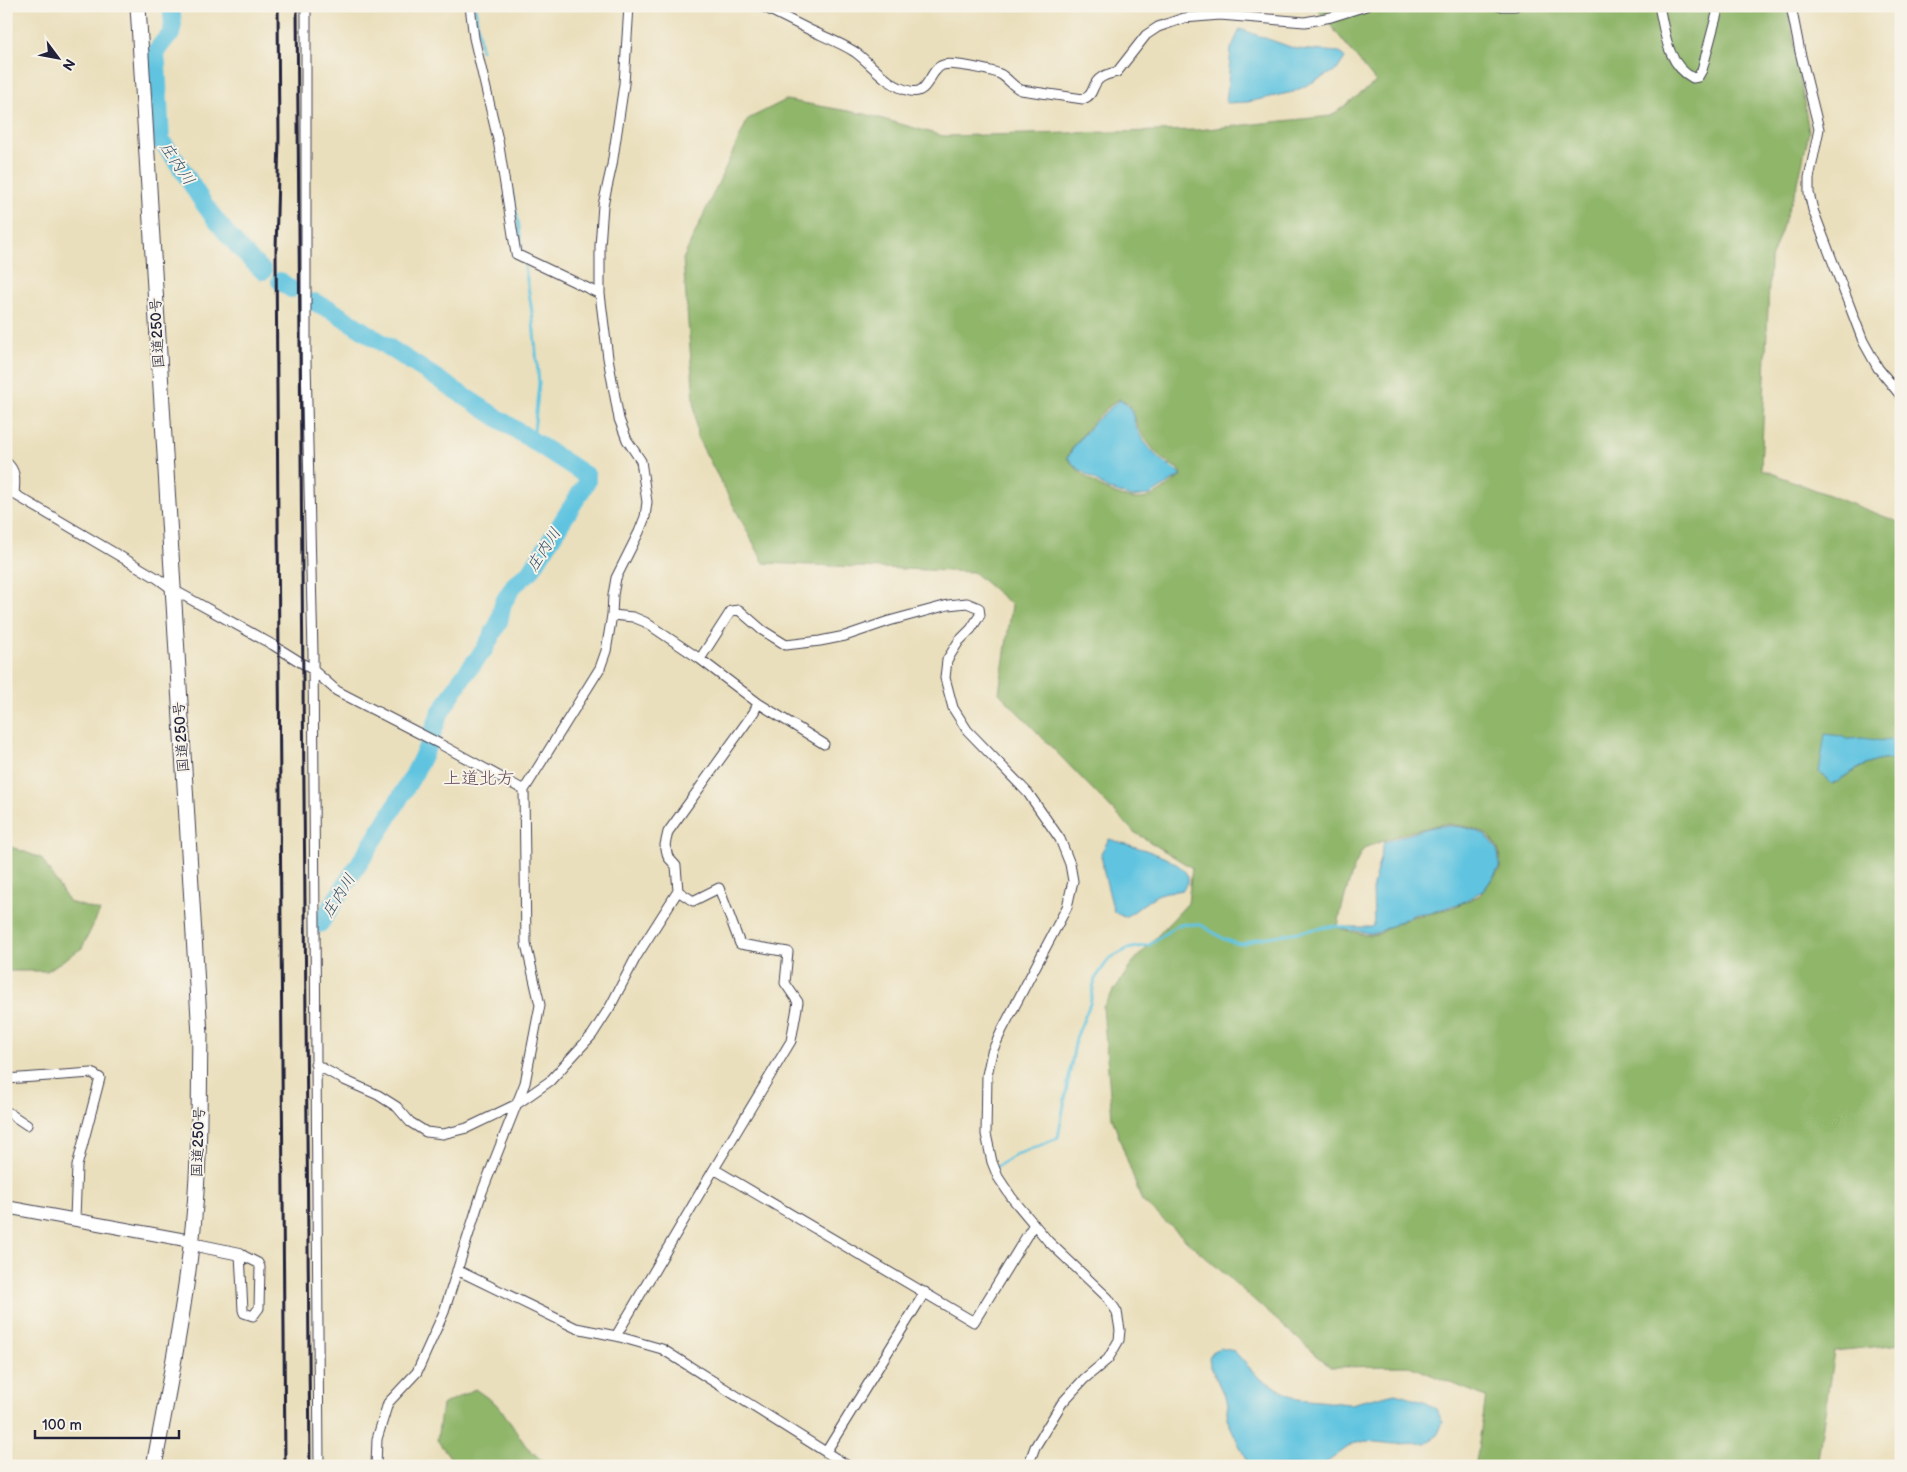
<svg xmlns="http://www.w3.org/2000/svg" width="1907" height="1472" font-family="'Balsamiq Sans','Klee One',sans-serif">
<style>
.forest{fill:#90b66b;stroke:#596c53;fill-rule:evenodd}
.water{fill:#61c4e0;stroke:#42738e}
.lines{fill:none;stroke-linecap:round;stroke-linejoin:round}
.stream{stroke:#61c4e0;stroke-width:3}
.river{stroke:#61c4e0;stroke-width:18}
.street-casing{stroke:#403e4e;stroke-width:11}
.secondary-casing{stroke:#403e4e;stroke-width:14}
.highway-casing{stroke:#403e4e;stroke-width:17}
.street{stroke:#fff;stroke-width:9}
.secondary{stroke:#fff;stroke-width:12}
.highway{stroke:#fff;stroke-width:15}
.rail{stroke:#22223b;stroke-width:3}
.labels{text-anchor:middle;stroke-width:4;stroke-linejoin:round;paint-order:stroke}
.street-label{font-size:15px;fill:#22223b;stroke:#f7f3e8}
.water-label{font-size:16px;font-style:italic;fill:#35536d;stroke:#f7f3e8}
.quarter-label{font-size:18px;fill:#6b5160;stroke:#f7f3e8}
</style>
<rect width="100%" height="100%" fill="#f7f3e8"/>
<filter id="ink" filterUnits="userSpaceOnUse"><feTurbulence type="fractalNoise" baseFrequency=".02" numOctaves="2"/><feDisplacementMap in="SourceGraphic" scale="10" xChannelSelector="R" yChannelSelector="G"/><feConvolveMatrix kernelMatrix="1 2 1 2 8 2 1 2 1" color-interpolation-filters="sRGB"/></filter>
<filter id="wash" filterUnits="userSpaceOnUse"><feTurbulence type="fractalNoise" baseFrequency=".0096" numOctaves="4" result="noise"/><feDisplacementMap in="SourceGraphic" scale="20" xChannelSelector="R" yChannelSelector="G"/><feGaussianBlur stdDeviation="1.12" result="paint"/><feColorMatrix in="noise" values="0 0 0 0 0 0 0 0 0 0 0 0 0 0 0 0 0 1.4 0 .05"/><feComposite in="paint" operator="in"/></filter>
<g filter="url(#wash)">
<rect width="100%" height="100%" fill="#eadfbc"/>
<path class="forest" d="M1315,6H1788L1809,132L1798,183L1770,262L1761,469L1901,523V739L1819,772L1833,784C1847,775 1863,764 1881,760C1888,759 1894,761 1901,758V1344L1834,1351L1817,1466H1469L1476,1462L1486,1397L1409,1366L1330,1367L1142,1201L1112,1118L1103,1007L1133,962L1188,903L1192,868L1134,832L999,693L1012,605L973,572L764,563L697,437L683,259L748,119L786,100L865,114L943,136L1197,130L1331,116L1376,82ZM1120,399C1136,404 1133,423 1142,434C1151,447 1158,457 1171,465C1176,468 1181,470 1182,476C1172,482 1162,492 1150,497C1123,507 1083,478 1067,458C1072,444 1106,405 1120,399ZM1444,824C1473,826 1504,832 1500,869L1480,895L1454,907L1433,913L1414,916L1389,927L1379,934L1366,935L1338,928C1339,914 1355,856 1365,848C1369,845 1376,844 1380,842C1400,834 1422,828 1444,824Z
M6,845L41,858L69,902L100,911L82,948L47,971H6Z
M475,1389L499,1406L526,1446L548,1466L456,1465L437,1440L442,1405Z"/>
<path class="water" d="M1240,29L1296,49L1340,52L1345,58L1337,70L1293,92L1248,102L1226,103L1231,49Z
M1120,400C1134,405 1132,421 1139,433C1144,442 1153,453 1161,460C1167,466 1175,469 1181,474L1180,476L1150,495L1131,497L1108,489L1076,467L1068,458C1074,441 1106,410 1120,400Z
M1825,734L1841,736L1847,739L1862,738L1884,741L1901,738V757C1894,760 1889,759 1882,760C1864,763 1847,775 1832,784L1819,772Z
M1438,826C1467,825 1502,831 1499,868L1484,890L1461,903L1433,912L1415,914L1377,933H1367L1339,927H1372L1374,925L1373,886L1384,842L1425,829Z
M1109,839C1128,845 1181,857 1188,877V883L1182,890C1175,892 1169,891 1162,893C1148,898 1138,911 1124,917L1114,912L1104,873L1101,853Z
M1220,1348L1234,1351L1259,1378L1297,1399L1350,1404L1395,1393L1424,1401L1436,1409L1443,1422L1437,1436L1425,1443L1394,1444L1366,1441L1352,1444L1322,1466H1249L1227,1419L1228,1404L1210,1365L1209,1357L1213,1351Z"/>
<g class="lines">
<path class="stream" d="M475,6L481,50
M506,166L518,221L522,249
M525,267L532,312L539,383L533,441
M996,1167L1017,1154L1058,1138L1076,1038L1090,1004L1095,979L1109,959L1127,949L1149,945L1176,926L1185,924L1201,925L1224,939L1234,943L1243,944L1257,939L1322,928L1335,926L1352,929"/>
<path class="river" d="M171,6L173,24L171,34L163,42L155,53L157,62L161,141C179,161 188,180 202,201C220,227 239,250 263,271
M280,281L291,289
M314,302L333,311L587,476V482L531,571L514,585L503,603L499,622L484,650L462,678L439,715L429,743L414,774L385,823L320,924"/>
</g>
</g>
<g filter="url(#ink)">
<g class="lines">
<defs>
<path id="street" d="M306,6V361L313,654L319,1466
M470,6L474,38L498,140L516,254L600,294
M762,6C778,14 794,22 810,30C825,37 841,43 855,52C873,65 887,86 910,91C929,96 929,69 943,65C952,62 991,70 1000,74C1008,78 1012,86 1021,90L1083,99C1100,93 1085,78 1117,72L1146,35L1158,27L1184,18L1220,15L1305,22L1331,17L1366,6
M1499,6H1515
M1659,6C1665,32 1667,65 1693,78L1698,77L1702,70L1719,6
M1791,6L1800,52L1819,129L1809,178V193L1813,210L1863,341L1878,368L1901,396
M6,462C17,471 15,481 14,494L157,578L172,589L273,645L313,670L337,691L440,744L524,790
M612,615L633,617L645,622L700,659L758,703L824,744
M700,659L731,611L739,610L762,630L786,645L820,641L845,636L889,621L948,605L967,603L979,608L980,615L971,629L959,641L947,660L945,678L953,708L967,730L1028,793L1060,839L1070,864L1073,881L1067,907L1002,1030L992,1052L987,1075L986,1134L992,1162L998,1177L1012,1198L1048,1241L1108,1298L1117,1312L1120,1330L1119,1340L1108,1359L1084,1379L1062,1403L1035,1447L1028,1466
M315,1064L344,1080L378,1095L397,1107L410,1122L426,1132L443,1134L467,1128L517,1104L550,1081L592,1035L610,1007L636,957L678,891L676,866L668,857L665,845L668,832L754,712L758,703
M6,1079L92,1073L100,1078L77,1166L75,1218
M6,1111L27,1125
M714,1169L974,1322L1034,1224
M240,1254L258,1263L260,1267L259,1308L253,1316L244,1313L243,1310Z
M457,1270L576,1328L616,1336L662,1349L848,1466
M616,1336L714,1169L791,1041L798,1002L785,983L788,952L740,944L719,888L693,901L678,891
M826,1452L925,1292
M376,1466L377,1439L388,1403L417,1372L444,1312L482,1192L525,1083L540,1005L526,944L524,790L600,668L606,651L612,615L613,595L616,578L639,532L645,517L647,502L641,461L627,440L619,419L608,358L600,294V246L603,205L612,165L624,84L629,6"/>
<path id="secondary" d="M6,1207L191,1241L201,1246L240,1254"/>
<path id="highway" d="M138,6L200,1035C199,1082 200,1129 197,1176C192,1274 172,1370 154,1466"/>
</defs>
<use href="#street" class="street-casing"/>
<use href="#secondary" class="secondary-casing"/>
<use href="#highway" class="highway-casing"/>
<use href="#street" class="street"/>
<use href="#secondary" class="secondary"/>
<use href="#highway" class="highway"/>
<path class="rail" d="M278,6L279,138L276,250L285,1466
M297,6L310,1466"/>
</g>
</g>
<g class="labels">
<g class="street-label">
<text transform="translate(157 333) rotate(-93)" y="5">国道250号</text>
<text transform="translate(181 737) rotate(-94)" y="5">国道250号</text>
<text transform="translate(198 1142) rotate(-88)" y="5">国道250号</text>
</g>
<g class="water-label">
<text transform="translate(178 163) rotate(56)" y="6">庄内川</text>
<text transform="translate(543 549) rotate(-57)" y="6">庄内川</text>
<text transform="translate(338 895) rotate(-58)" y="6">庄内川</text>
</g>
<g class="quarter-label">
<text x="479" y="784">上道北方</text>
</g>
</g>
<rect width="1907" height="1472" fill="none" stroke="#f7f3e8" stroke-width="25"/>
<g transform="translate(58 58) rotate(122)" stroke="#f7f3e8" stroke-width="4" paint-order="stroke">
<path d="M0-4L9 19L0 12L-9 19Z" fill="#22223b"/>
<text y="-8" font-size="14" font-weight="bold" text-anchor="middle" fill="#22223b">N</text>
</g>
<path d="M35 1430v8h144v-8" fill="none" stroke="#22223b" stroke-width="2.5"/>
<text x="42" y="1430" font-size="15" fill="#22223b" stroke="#f7f3e8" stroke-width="4" paint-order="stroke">100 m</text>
</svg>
